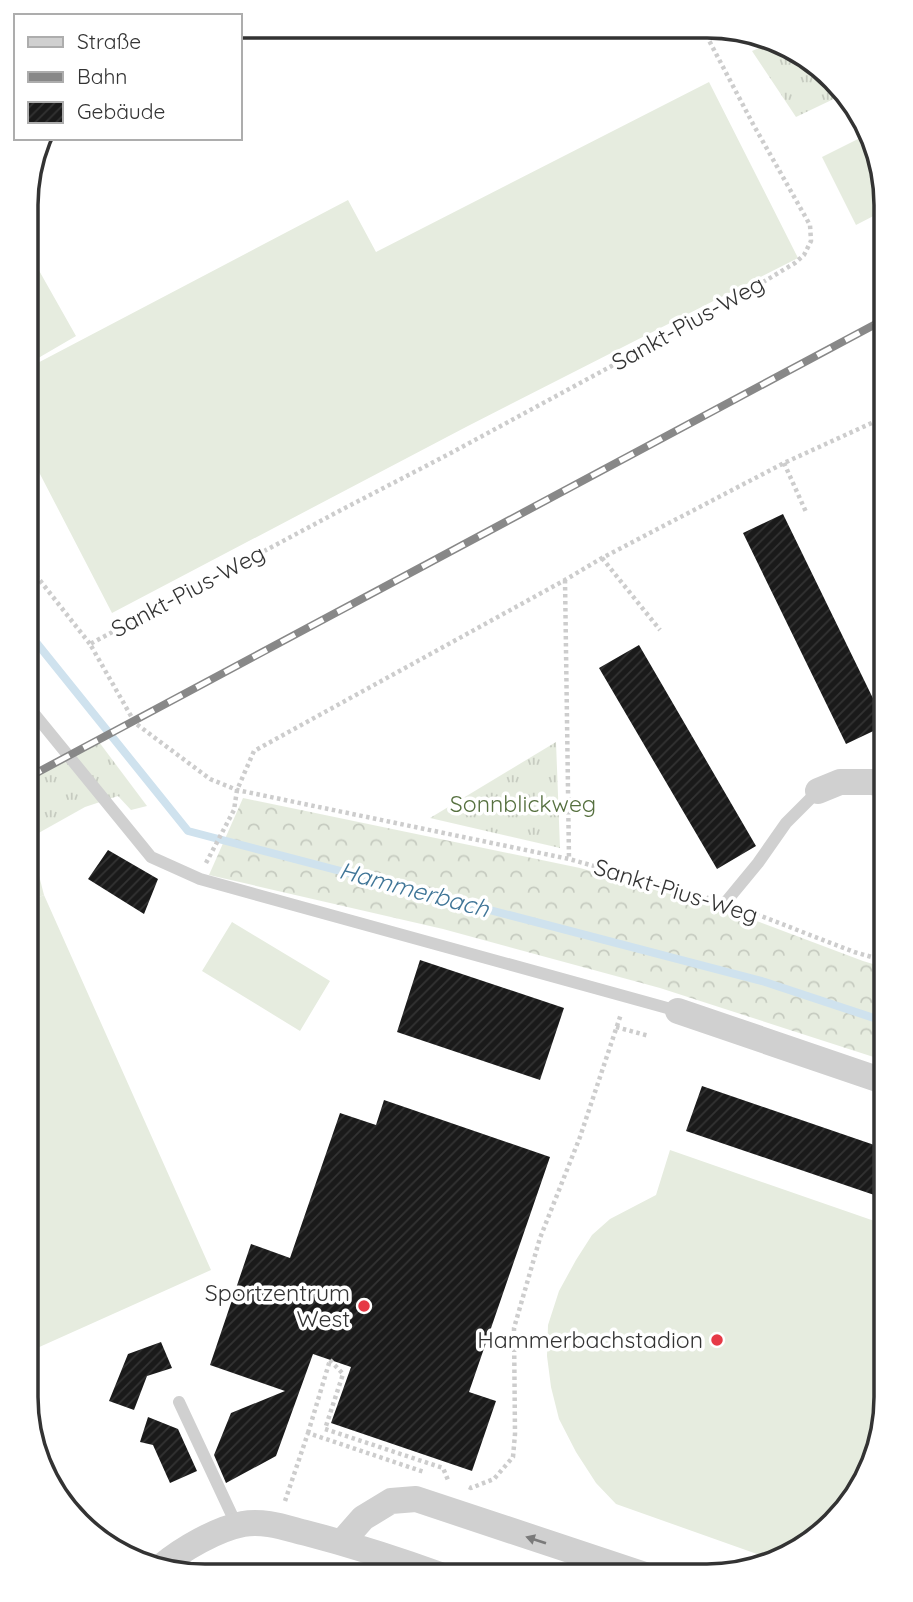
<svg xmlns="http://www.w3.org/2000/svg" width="913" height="1602" font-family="Quicksand,sans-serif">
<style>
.grass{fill:url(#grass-tufts)}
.forest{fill:url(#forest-crowns)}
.garden{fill:#e6ecdf}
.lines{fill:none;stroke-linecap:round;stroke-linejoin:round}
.stream{stroke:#cfe2ee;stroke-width:8}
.building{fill:url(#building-hatch)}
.path{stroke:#cdcdcd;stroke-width:4.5;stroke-dasharray:3.5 3.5;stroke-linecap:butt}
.lane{stroke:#d0d0d0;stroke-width:12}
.street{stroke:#d0d0d0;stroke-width:26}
.rail-casing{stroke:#888;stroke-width:8}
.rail{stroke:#fff;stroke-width:5;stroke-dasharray:16;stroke-linecap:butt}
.oneway{fill:#7a7a7a}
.poi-dot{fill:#e63946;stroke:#fff;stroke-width:2.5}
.labels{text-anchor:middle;stroke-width:7;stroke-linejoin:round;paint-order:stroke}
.street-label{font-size:23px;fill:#333;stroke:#fff}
.park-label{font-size:23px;fill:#56703f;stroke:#fff}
.poi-label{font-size:23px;fill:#333;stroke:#fff;text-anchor:end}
.water-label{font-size:24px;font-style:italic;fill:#3f7597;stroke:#fff}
.rim{fill:none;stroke:#333;stroke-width:3.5}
</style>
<defs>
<pattern id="grass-tufts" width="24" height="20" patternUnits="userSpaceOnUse" patternTransform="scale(1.75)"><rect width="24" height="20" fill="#e6ecdf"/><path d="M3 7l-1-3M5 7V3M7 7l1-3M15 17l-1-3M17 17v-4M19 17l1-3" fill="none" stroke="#c6cbc0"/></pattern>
<pattern id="forest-crowns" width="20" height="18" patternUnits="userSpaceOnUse" patternTransform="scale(1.75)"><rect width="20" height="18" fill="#e6ecdf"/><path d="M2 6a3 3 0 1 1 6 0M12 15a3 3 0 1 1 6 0" fill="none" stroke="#c6cbc0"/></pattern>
<pattern id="building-hatch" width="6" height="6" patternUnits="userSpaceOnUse" patternTransform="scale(1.75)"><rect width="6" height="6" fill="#1a1a1a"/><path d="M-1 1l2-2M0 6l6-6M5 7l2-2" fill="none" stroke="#333"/></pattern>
</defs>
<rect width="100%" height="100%" fill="#fff"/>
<path class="grass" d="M770,43L825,71L842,95L796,117L752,51Z
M99,742L147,806L131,810L118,796L85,807L35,835L34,856L44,895L27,902V780Z
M556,742L560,848L430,818Z"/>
<path class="forest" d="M243,798L580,868L730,911L863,961L886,968V1061L660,988L443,929L209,875Z"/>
<path class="garden" d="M709,82L798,258L466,427L112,613L27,449L28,368L348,200L376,252Z
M868,134L877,148L887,209L856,225L822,157Z
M28,251L76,336L28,364Z
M44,895L211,1270L26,1353L27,902Z
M232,922L330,981L300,1031L202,971Z
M670,1150L886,1225V1408L850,1505L774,1560L616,1504L596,1483L576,1452L559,1419L551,1387L547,1356L548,1325L559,1291L576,1260L592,1235L610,1219L656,1195Z"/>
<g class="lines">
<path class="stream" d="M27,631L188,831L765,982L886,1022"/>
</g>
<path class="building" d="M783,514L886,725L846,744L743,533Z
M639,645L756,846L717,869L599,668Z
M108,850L158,879L144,914L88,879Z
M420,960L564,1008L540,1080L397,1032Z
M702,1086L886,1149V1199L686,1131Z
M384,1100L550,1157L469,1392L496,1401L472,1471L331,1423L351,1367L313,1354L276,1456L226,1483L214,1455L231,1413L285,1391L210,1365L251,1244L290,1258L340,1113L376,1125Z
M161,1342L172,1368L147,1376L134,1410L109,1401L128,1354Z
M148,1417L178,1429L197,1471L170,1483L153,1445L140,1442Z"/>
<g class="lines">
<path class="path" d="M703,29L753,124L810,225L811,241L804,255L795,263L728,303L449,454L343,509L90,644L135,723L210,779L237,790L569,859L708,898
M784,463L806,512
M602,558L660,630
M27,564L90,644
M565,580L569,859
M206,863L234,810L237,790L254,751L565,580L602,558L784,463L887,416
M743,909L854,952L886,961
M616,1027L649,1036
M330,1360L343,1374L325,1429L443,1468L448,1480
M308,1433L330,1360
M469,1487L471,1488L494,1479L513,1457L515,1434L514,1328L540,1238L580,1137L621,1014
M285,1501L308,1433L424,1472"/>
<path class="lane" d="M27,705L151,857L200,879L678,1011
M725,903L758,863L786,823L818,791
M179,1402L237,1526"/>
<path class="street" d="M818,791L840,782H872L887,785
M678,1011L886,1082
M342,1542L363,1518L391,1501L416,1499L648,1576
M162,1566C182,1549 217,1529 243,1524C264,1520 286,1528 306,1533C352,1545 396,1559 440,1575"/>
<defs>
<path id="rail" d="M27,778L887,318"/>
</defs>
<use href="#rail" class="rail-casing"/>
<use href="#rail" class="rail"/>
</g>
<defs><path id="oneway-solid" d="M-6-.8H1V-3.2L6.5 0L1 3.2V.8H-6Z" transform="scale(1.75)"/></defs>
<use class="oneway" href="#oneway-solid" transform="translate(536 1540) rotate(-162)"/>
<g class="poi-dot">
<circle cx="364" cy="1306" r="7"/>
<circle cx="717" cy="1340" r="7"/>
</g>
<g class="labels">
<g class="street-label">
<text transform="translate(688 323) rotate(-29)" y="8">Sankt-Pius-Weg</text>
<text transform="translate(188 591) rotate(-28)" y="8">Sankt-Pius-Weg</text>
<text transform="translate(676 891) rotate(17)" y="8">Sankt-Pius-Weg</text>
</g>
<g class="park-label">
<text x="523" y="812">Sonnblickweg</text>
</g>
<g class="poi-label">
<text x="350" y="1301">Sportzentrum<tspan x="350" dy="26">West</tspan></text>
<text x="703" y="1348">Hammerbachstadion</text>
</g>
<g class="water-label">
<text transform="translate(414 890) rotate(15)" y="8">Hammerbach</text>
</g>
</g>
<path d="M0 0H913V1602H0ZM205 38H707A167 167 0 0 1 874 205V1397A167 167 0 0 1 707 1564H205A167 167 0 0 1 38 1397V205A167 167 0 0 1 205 38Z" fill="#fff" fill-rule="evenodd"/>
<path class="rim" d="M205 38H707A167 167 0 0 1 874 205V1397A167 167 0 0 1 707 1564H205A167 167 0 0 1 38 1397V205A167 167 0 0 1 205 38Z"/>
<rect x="14" y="14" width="228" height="126" fill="#ffffff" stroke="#adadad" stroke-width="2"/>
<rect x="28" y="37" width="35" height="10" fill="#d0d0d0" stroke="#adadad" stroke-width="2"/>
<text x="77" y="49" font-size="21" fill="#333333">Straße</text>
<rect x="28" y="72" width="35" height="10" fill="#888888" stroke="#adadad" stroke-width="2"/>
<text x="77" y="84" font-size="21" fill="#333333">Bahn</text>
<rect x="28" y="102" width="35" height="21" fill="url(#building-hatch)" stroke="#adadad" stroke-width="2"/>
<text x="77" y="119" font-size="21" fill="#333333">Gebäude</text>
</svg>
